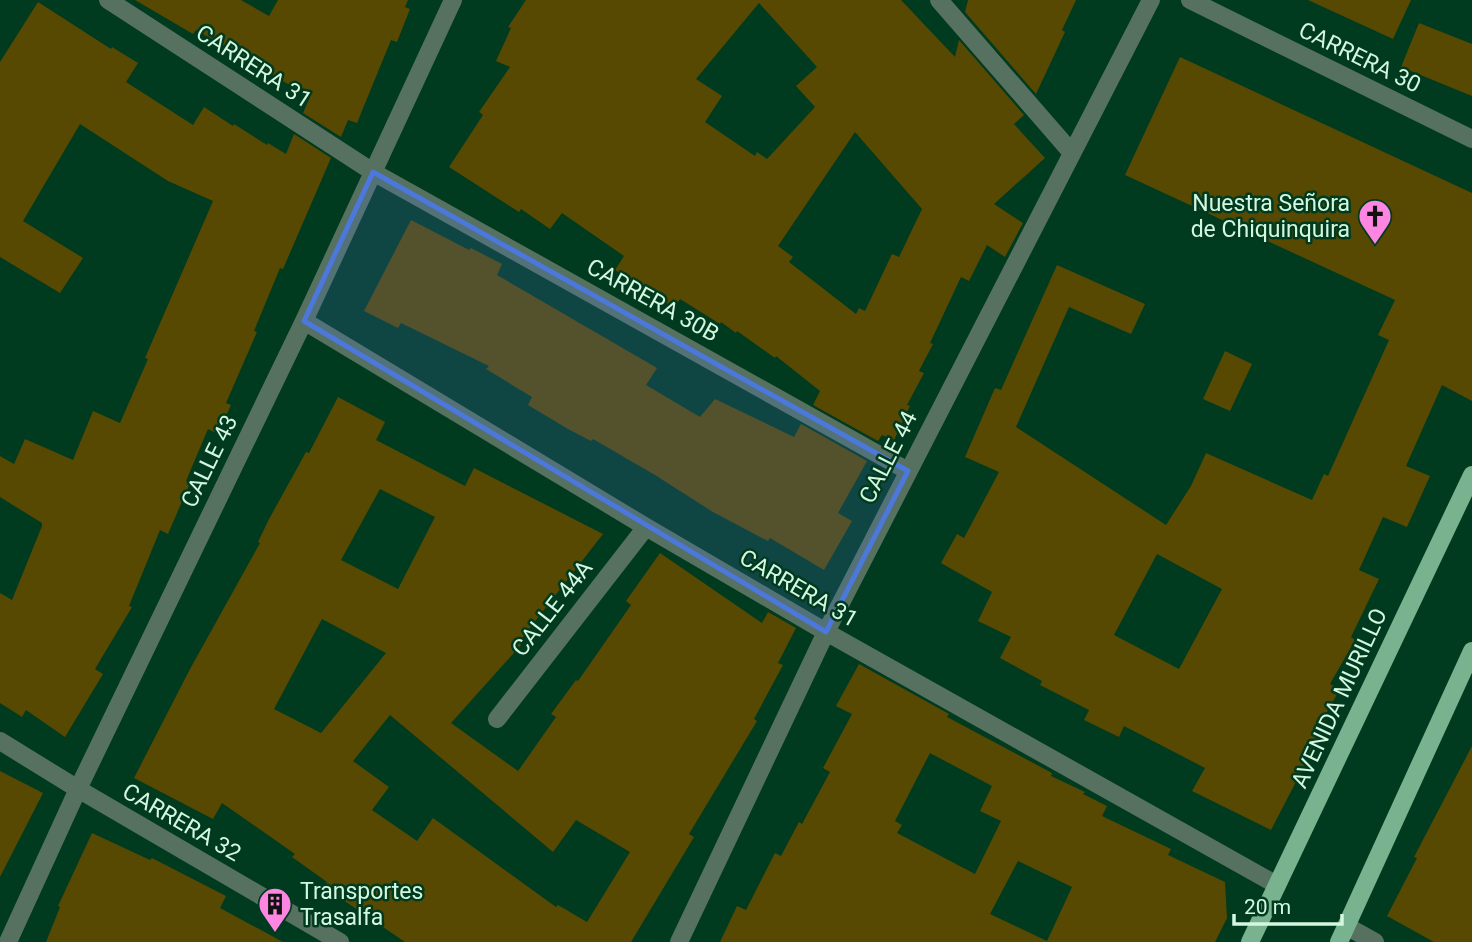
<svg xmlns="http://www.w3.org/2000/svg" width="1472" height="942" font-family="Roboto,sans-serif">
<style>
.building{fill:#574902;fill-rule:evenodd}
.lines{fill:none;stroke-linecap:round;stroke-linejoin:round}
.minor{stroke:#567160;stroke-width:18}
.major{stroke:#79b28e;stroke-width:18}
.marked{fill:#4b78da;fill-opacity:0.2;stroke:#4b78da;stroke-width:5;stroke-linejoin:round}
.labels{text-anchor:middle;stroke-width:5;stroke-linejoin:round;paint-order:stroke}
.street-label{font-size:23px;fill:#d4f7e0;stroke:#003a1f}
.poi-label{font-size:23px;fill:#d4f7e0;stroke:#003a1f;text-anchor:end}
</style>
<rect width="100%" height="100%" fill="#003a1f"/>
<path class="building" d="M135,0H241L269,16L278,0H408L405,7L410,9L397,42L391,40L357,123L348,120L341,137L303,113L310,97L196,30L193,34Z
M526,0H901L955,57L959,40L1024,115L1014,124L1045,158L994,204L1023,223L1005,257L987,245L969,281L961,277L930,343L933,344L919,371L924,373L907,405L910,406L894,440L882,435L878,441L813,405L820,391L776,356L775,358L737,331L736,333L721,322L720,324L680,299L674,308L615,270L624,256L562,213L550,229L521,209L519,212L449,167L483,115L479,112L510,67L496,61L511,28L508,27ZM759,3L817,67L796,86L815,107L767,159L757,152L755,156L705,122L722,96L696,79ZM855,132L922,209L899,257L892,254L865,311L859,308L856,314L789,262L793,257L778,246Z
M968,0H1076L1062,30L1065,32L1036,94L965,12Z
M1308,0H1411L1393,39Z
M38,2L111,49L112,47L138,63L126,82L193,125L204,107L233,126L234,124L267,145L268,143L286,154L294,134L331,158L283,269L280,268L254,331L257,332L226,403L231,405L218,434L208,429L186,481L190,483L168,534L160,530L129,606L132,607L95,669L103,674L65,737L26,710L22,717L0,703V593L12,600L42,526V523L0,497V456L14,464L25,439L73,460L93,411L120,423L148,359L145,358L213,201L168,181L80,124L23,221L83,258L60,293L0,257V62Z
M1419,23L1472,44V96L1401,67Z
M1180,57L1472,193V401L1442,385L1406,466L1430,476L1407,527L1383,517L1359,570L1379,579L1351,637L1355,640L1330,684L1340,689L1323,719L1327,722L1271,830L1192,791L1205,768L1124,726L1119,737L1084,720L1089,710L1040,685L1042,681L1000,658L1011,637L978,621L992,592L941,563L957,534L964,538L999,472L965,457L995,388L1001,390L1057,265L1145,304L1131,334L1069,307L1016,427L1166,525L1191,486L1206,453L1312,500L1324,474L1328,476L1389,340L1378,335L1395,300L1125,175ZM1157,554L1222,589L1179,669L1114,635Z
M411,220L469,250L471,248L502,264L497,275L657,368L646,385L700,417L715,399L794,437L801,424L867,461L838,513L852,521L824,570L770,538L768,541L713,512L655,475L593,439L591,441L568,429L528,405L532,397L486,369L489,366L401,323L398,328L364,311Z
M1225,351L1252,364L1230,411L1203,399Z
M338,397L385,422L376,440L465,486L474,468L603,534L519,642L521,645L451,723L518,771L556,717L551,714L576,680L578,681L631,605L626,601L660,553L762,623L768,612L796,628L778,663L783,665L754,719L757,721L689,834L694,837L631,942H405L324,887L327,882L292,857L295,854L222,803L213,819L134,778L190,669L260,543L258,542L268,521L306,452L309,453ZM380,489L435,517L398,589L341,560ZM322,619L386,653L321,733L274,709ZM390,715L553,852L576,820L630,852L587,922L558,905L556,907L433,818L417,841L372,810L389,787L353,761Z
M859,664L949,714L947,717L1052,773L1051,776L1085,792L1083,794L1107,806L1102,816L1171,849L1168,855L1225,882L1227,918L1215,942H720L737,906L746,910L775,853L781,856L799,822L802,824L830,772L823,768L852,714L836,706ZM930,753L992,786L980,811L1001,821L975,874L897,833L902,825L895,821ZM1018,861L1072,887L1047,941L990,914Z
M1472,746V942H1434L1387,916L1417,858L1414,857Z
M0,771L43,793L0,877Z
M92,833L150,860L152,858L226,896L220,908L283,942H46L60,907L58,906Z"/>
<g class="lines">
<path class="minor" d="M108,0L373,172L908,471
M939,0L1072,153
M1190,0L1472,139
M304,321L646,527L826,632L1277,885
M497,719L646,527
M0,741L78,789L340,942
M1346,926L1375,942
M8,942L78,789L304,321L453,0
M679,942L826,632L1151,0"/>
<path class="major" d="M1250,942L1472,475
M1339,942L1472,651"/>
</g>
<path class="marked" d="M373,172L908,471L826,632L304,321Z"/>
<defs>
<symbol id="church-pin" viewBox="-11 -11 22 30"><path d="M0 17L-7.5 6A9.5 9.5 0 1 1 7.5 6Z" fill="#fd86e2" stroke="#003a1f"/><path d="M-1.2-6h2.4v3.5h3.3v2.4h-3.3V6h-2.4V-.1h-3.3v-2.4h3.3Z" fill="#111"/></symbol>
<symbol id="building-pin" viewBox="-11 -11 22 30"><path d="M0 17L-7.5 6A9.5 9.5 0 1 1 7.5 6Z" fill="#fd86e2" stroke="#003a1f"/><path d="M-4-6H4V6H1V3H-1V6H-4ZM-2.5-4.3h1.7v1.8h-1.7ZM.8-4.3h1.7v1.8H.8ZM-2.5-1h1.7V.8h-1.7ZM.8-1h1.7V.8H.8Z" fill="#111"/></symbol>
</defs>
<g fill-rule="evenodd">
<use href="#church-pin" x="1356" y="197" width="38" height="52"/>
<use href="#building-pin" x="256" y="885" width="38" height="52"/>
</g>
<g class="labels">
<g class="street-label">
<text transform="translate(1360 57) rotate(26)" y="8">CARRERA 30</text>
<text transform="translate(254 66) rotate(33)" y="8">CARRERA 31</text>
<text transform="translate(653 300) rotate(29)" y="8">CARRERA 30B</text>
<text transform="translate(888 457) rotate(-63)" y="8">CALLE 44</text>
<text transform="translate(209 461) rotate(-64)" y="8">CALLE 43</text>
<text transform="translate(799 588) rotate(30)" y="8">CARRERA 31</text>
<text transform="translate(552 608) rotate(-52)" y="8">CALLE 44A</text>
<text transform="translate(1339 698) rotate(-65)" y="8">AVENIDA MURILLO</text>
<text transform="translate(182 822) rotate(30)" y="8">CARRERA 32</text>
</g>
<g class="poi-label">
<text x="1350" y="211">Nuestra Señora<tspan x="1350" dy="26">de Chiquinquira</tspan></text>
<text x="300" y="899" text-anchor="start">Transportes<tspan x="300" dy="26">Trasalfa</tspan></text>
</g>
</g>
<path d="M1234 914v10h108v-10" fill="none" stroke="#d4f7e0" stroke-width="3.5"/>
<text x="1244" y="914" font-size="21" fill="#d4f7e0" stroke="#003a1f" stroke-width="5" paint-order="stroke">20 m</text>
</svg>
